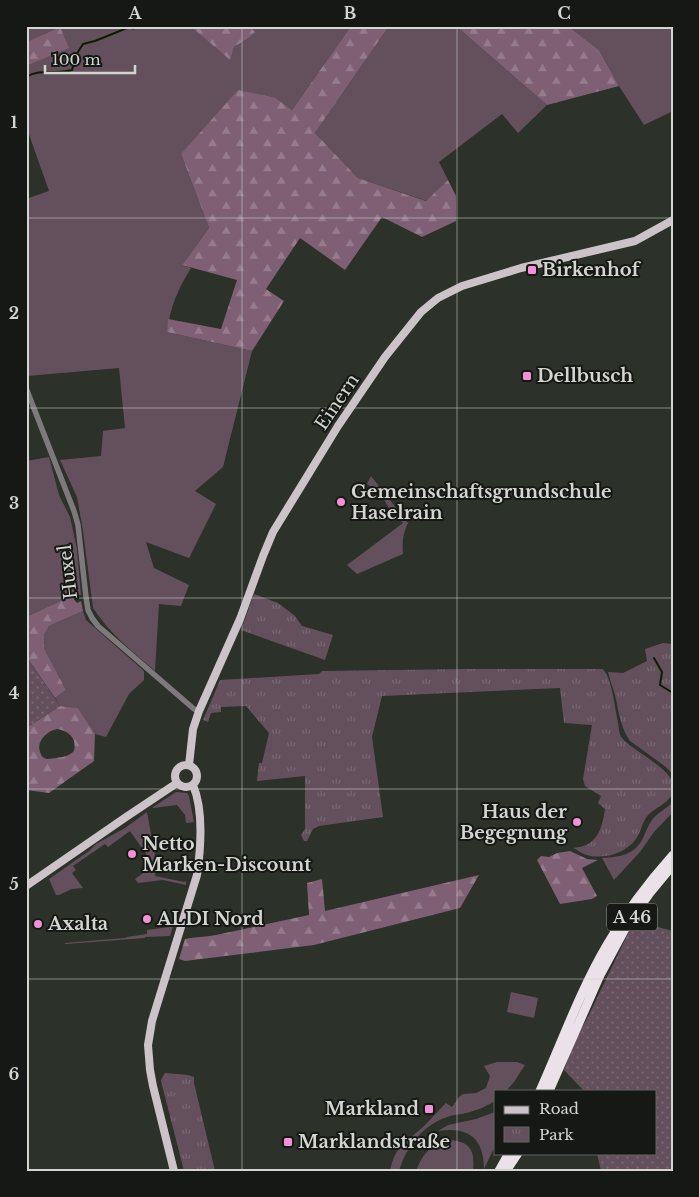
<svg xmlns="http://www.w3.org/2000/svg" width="699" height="1197" font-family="'Libre Baskerville',serif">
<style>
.grass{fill:#64505d}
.forest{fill:url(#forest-firs);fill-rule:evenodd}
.park{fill:url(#park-tufts)}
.garden{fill:url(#garden-dots)}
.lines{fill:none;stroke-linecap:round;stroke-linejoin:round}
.stream{stroke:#0e1d04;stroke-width:2}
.minor{stroke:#7e797c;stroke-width:5.5}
.major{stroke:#ccc3c9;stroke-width:8}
.highway{stroke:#ebe1e8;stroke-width:9}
.grid{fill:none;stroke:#d2d5d0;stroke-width:1;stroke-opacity:0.55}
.poi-dot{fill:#f391d6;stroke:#161815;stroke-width:2}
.labels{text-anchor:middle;stroke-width:4;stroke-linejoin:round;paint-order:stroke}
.shield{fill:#161815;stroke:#9a9c98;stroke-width:1}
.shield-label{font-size:16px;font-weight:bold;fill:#d2d5d0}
.poi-label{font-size:18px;font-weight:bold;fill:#d2d5d0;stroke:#161815;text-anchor:start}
.street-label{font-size:18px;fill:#d2d5d0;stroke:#161815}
.neatline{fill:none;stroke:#d2d5d0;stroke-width:2}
.grid-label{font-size:16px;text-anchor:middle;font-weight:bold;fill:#d2d5d0}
</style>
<defs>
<pattern id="forest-firs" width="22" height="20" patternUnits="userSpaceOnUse" patternTransform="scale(1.25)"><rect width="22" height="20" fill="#7e5f74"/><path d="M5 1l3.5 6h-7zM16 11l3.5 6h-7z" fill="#957c8d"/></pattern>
<pattern id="park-tufts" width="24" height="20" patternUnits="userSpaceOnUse" patternTransform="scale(1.25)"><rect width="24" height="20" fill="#64505d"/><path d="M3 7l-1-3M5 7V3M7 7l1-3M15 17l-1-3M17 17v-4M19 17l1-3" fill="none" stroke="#796873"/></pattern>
<pattern id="garden-dots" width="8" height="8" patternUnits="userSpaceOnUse" patternTransform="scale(1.25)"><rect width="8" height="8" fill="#64505d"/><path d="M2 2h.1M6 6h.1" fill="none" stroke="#796873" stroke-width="1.8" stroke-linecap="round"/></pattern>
</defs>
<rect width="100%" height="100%" fill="#2c3129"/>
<path class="grass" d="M26,26H129L133,30L141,26H190L229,59L234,47L249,38L255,32L250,26H351L292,110L276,98L181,154L209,228L182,265L191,268C178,289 170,307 167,332L252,351L223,467L195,491L216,504L189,558L146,542L154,568L189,585L181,606L159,604L155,671C133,652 109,633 93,608L83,531L77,497L60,460L101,456L103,431L125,428L119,368L27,376L26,375V199L49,191L26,126V66L68,47L60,27L26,42Z
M389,26H456L547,105L518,133L502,114L439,162L448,180L427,201L358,178L315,133Z
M568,26H673V111L644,125L619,86L599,50Z
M49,457L59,495L70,517L77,549L81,595L71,596L26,617V461Z
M371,476L408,523C403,534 402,542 403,554L357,574L347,565L403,523L390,510L381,494L367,484Z
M83,611L86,620L144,671V680L129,694L106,737L95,734L78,708L60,706L55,698L66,690L44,648V635L49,626Z
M176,792L187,793L189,796L194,822L186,823L185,815L177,805L153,808V807Z
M673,801V812L654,832L640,852L614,880L602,858C620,857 635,855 643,838C646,832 648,825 652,820C656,814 665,809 671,804Z
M147,812L157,867H156L155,876L184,882L186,881V885L163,880L138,883L135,879L154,865L130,831L108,847L105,844L73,866L76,870L72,873L83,888L72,889L59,895H56L49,879L89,851L96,844L125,828Z
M175,917H176L170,936L145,937V938L66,944L64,943L125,938L127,937L147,934V930L169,927L172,919Z
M511,992L538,998L534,1018L507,1012Z
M497,1062H517L525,1065L514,1082L506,1091H495V1101C488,1105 481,1109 473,1111C466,1114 458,1114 450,1116C424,1124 407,1145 399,1171H390C395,1146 406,1142 423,1127C431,1119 438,1111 446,1103L452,1107L459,1097L463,1094L476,1093L486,1088L490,1076L484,1066Z
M495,1112V1146L484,1169C484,1138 468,1126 438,1131L448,1125L476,1119Z
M449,1140C471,1141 475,1151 473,1171H416C422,1155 432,1142 449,1140Z"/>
<path class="forest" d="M190,26H250L255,32L249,38L234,47L230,60Z
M351,26H389L315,133L358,178L426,201L448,180L456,196V221L422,237L382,217L345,270L300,238L266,289L284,301L252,351L167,332L168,319L221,329L237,280L182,265L209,228L181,154L238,90L276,98L292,110Z
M456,26H568L599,50L619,86L547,105Z
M60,27L69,48L26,66V42Z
M71,596L77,603L81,601L83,611L49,626L44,635V648L66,690L55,698L26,656V617Z
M60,706L78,708L95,734L94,761L49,793L26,790V728ZM57,729C69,731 77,738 74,751C69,756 63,757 56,758C52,758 48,760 44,758C42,757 41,755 40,752C36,741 47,731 57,729Z
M570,851L587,859L598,860L582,868L597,896L592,899L560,904L537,860L541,856L549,857L557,853Z
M479,875L460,908L314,945L185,961L179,959L185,939C195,937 205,937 216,935L309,915L307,883L322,879L325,911Z"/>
<path class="park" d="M254,594L278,603L295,616L302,626L333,635L325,660L241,630Z
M663,643L673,644V775L666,767L630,741C621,728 619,714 616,699C614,690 610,681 608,672L623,673L647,661L645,649Z
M466,669H603C604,671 606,673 607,675C613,689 615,708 618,723C619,728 619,735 622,738C633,751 669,767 673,784C676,801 657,806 648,815C642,822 641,832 636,839C626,853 603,860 587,855C582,854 578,850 573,848C577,847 582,847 586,845C600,839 603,822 605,809L598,803L601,796L585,786L583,779L592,725L564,723L560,688L382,696L372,737L383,817L319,826L313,829L307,841H304L301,835L305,829V776L257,781L259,763H262L269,733L246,706L221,707V712L211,713L208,722L203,720L220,680L319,674L322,671Z
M165,1073L188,1075L194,1077V1083L215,1171H184L162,1085L161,1080Z"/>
<path class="garden" d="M26,656L60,706L26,728Z
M634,921L673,931V1170L672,1171H601L597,1153H655V1091H584L564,1070L575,1039L587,1019Z"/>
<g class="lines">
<path class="stream" d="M26,77C41,68 55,75 72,70L76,55L83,44L95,41L132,26
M654,658L662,672L660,685L673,693"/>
<path class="minor" d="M26,388L74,511L78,525L86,597L88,610L92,618L98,626L194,709L199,711"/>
<path class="major" d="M175 776a11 11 0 1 1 22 0a11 11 0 1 1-22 0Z
M189,765L193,729L199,711L240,619L263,556L273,532L338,426L385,357L421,312L438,298L462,286L521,268L635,241L673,220
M26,886L126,817L177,783
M174,1171L153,1086L150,1070L148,1045L152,1021L197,875C201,847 204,811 193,785"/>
<path class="highway" d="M540,1091C562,1042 580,991 607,945C626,912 648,883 673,855
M549,1091L600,975L628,923L649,894L673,865
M499,1171L509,1153
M506,1171L518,1153"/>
</g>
<path class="grid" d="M242,26V1171M457,26V1171M26,218H673M26,408H673M26,598H673M26,789H673M26,979H673"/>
<g class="poi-dot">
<rect x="527" y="265" width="10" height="10" rx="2.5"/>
<rect x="522" y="371" width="10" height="10" rx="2.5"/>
<circle cx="341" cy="502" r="5"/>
<circle cx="577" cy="822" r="5"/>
<circle cx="132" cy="854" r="5"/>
<circle cx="147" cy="919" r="5"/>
<circle cx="38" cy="924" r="5"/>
<rect x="424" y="1104" width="10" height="10" rx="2.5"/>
<rect x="283" y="1137" width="10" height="10" rx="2.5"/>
</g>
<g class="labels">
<rect class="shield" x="607" y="903.5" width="50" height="27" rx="4"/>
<g class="shield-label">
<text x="632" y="923">A 46</text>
</g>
<g class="poi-label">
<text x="542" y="276">Birkenhof</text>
<text x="537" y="382">Dellbusch</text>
<text x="351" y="498">Gemeinschaftsgrundschule<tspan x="351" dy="21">Haselrain</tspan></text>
<text x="567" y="818" text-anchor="end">Haus der<tspan x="567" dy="21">Begegnung</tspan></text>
<text x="142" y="850">Netto<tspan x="142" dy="21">Marken-Discount</tspan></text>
<text x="157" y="925">ALDI Nord</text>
<text x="48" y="930">Axalta</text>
<text x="419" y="1115" text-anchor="end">Markland</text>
<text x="298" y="1148">Marklandstraße</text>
</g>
<g class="street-label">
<text transform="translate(337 402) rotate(-56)" y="6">Einern</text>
<text transform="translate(68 572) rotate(-97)" y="6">Huxel</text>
</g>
</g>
<rect width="699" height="1197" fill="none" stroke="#161815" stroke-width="55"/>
<rect x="494" y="1090" width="162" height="65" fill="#161815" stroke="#616460"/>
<rect x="504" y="1106" width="25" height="8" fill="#ccc3c9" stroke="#616460"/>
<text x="539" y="1114" font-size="15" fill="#d2d5d0">Road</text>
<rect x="504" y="1127" width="25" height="15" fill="url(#park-tufts)" stroke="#616460"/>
<text x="539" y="1140" font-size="15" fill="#d2d5d0">Park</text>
<path d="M45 65v8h90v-8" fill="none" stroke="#d2d5d0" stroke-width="2.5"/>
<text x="52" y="65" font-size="15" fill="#d2d5d0" stroke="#161815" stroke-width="4" paint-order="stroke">100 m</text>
<rect x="28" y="28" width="644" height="1142" class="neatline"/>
<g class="grid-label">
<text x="135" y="19">A</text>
<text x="350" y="19">B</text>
<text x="564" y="19">C</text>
<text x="14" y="128">1</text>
<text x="14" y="319">2</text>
<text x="14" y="509">3</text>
<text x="14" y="699">4</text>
<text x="14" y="890">5</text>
<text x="14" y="1080">6</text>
</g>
</svg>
